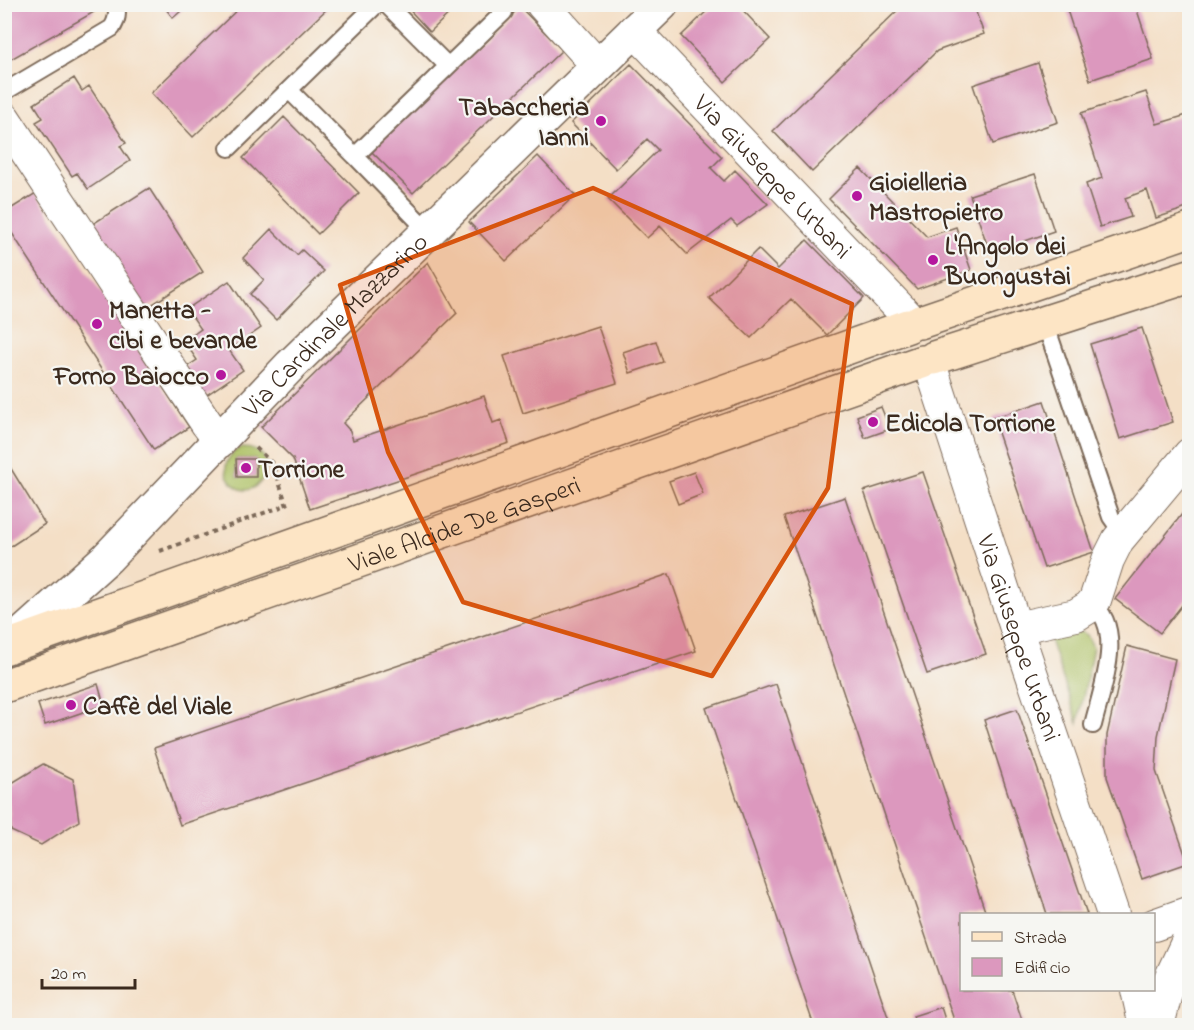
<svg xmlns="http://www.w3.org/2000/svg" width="1194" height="1030" font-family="'Indie Flower',sans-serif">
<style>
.green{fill:#aec165;stroke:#747642;stroke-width:1.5;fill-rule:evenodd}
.building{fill:#dc98be}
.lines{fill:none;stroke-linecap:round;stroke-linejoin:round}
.service-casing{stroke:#7c6959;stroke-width:20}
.minor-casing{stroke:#7c6959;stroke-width:34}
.tertiary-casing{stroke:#7c6959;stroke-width:36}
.secondary-casing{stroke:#7c6959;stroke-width:36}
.path{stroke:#7c6959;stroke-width:4;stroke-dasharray:4.5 4.5;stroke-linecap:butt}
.service{stroke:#fff;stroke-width:16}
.minor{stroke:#fff;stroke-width:32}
.tertiary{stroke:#fff;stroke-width:33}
.secondary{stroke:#fde5c5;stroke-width:33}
.marked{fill:#d7540e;fill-opacity:0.2;stroke:#d7540e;stroke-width:4.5;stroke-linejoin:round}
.poi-dot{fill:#b5179e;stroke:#f6f6f2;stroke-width:2}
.labels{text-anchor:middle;stroke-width:4.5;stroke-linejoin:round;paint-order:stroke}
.poi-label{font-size:26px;font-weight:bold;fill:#3b2a1e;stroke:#f6f6f2;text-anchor:start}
.street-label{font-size:26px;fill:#3b2a1e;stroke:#f6f6f2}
</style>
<rect width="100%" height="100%" fill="#f6f6f2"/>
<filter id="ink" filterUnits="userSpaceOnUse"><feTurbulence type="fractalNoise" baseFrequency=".0167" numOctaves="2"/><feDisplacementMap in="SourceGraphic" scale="12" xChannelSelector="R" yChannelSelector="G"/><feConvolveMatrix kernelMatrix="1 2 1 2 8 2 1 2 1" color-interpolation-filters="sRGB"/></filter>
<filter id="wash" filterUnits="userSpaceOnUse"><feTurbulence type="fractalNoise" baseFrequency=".008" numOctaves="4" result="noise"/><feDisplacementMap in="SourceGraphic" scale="24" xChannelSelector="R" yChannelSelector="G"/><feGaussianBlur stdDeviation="1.35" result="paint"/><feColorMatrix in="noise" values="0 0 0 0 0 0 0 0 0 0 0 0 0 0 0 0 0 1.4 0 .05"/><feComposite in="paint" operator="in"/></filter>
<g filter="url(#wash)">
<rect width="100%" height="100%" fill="#f4dfc6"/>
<path class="green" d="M240,448C289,445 258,511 232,483C220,470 227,455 240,448ZM236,459H255L256,476L237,477Z
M1081,632L1087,635L1093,647L1078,723L1048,634Z"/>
<g id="blocks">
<path class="building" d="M162,4H189L173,18Z
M243,4H332L193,137L151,93Z
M404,4H459L430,32Z
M714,4H737L770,39L725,82L681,36Z
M973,4L984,34L937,51L812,172L773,131L903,5Z
M1065,4H1135L1153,59L1090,80Z
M4,5H90L94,12L4,63Z
M520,7L562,50L413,193L370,150Z
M1038,63L1058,122L993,144L973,85Z
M631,64L722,157L711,168L724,181L735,170L768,204L737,226L731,220L687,254L660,226L647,238L608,199L658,150L647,139L616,169L571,123Z
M74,78L82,91L89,86L126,143L120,146L130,161L88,189L77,173L72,176L36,122L43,118L34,104Z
M1146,92L1157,124L1190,114V207L1156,218L1147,190L1125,198L1131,217L1100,227L1086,184L1102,178L1081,113Z
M284,117L359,193L318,234L243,158Z
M538,156L575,195L506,261L469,222Z
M860,168L927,237L956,227L971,270L917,289L829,199Z
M1035,174L1054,231L990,253L970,195Z
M149,188L203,272L145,309L91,225Z
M36,193L189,427L154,450L4,221V213Z
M271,229L297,255L302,250L324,271L276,320L250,294L264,280L243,258Z
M807,240L864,298L827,335L791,299L751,338L709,298L758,249L778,269Z
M428,262L457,313L343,423L350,431L353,440L484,396L493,423L501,420L509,443L310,509L293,459L261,427Z
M229,281L261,328L229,350L243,370L202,398L182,370L197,360L184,341L201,329L187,309Z
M598,326L617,383L523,413L504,356Z
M1142,328L1173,422L1120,439L1090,344Z
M656,341L663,362L630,373L623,352Z
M1044,401L1094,552L1044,568L993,418Z
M881,407L890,429L865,438L857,416Z
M5,459L45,524L5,550Z
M236,459H256V477H237Z
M694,472L703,494L678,504L669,481Z
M923,472L986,654L927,674L864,491Z
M845,497L986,914H962V990H1012L1024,1026H956L784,517Z
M1190,504V595L1160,633L1115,599Z
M669,574L696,651L180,825L154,748Z
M1127,646L1175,659L1158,736L1156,771L1188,863L1142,879L1107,777V735Z
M98,684L104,705L45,725L38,704Z
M776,684L891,1026H814L706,708Z
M1017,709L1087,914H1047L984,720Z
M43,764L73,779L79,821L41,845L11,831L7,786Z
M941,1007L947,1026H916L913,1016Z"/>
</g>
</g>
<g filter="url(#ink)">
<use href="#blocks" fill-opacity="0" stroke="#7c6959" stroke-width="1.5"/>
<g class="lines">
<defs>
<path id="service" d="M386,4L448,66
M289,90L355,156
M4,92L112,28C117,20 118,14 116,4
M229,148L377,4
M428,231L355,156L504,12
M1045,323L1111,517L1123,534
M1092,604C1126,629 1101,691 1093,725"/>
<g id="minor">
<path d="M542,4L597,65"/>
<path id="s1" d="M634,30L914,323"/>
<path d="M4,118L207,424L220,441"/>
<path id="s2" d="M929,361L1016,628L1113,914"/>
<path d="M1016,628L1076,615L1089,607L1095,600L1108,560L1118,540L1190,454"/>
<path d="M1154,925L1190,912"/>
<path d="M1137,990L1145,1026"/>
<path d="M1158,1026L1169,981L1190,936"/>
</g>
<g id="tertiary">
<path id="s3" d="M9,646L107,558L291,365L662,4"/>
</g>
<g id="secondary">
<path d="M920,322L1190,230"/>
<path d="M934,358L1190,276"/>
<path d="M4,648L908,326"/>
<path id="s4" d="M4,686L922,362"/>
</g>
</defs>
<use href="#service" class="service-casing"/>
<use href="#minor" class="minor-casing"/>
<use href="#tertiary" class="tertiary-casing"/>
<use href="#secondary" class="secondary-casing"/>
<path class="path" d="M256,448L273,464L287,506
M160,551L286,505"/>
<use href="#service" class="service"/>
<use href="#minor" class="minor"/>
<use href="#tertiary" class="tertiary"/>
<use href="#secondary" class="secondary"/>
</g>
</g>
<path class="marked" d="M593,188L852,304L828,488L712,676L463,602L388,452L340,285Z"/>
<g class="poi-dot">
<circle cx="601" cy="121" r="6"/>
<circle cx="857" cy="196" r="6"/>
<circle cx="933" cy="260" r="6"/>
<circle cx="97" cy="324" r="6"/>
<circle cx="221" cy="375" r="6"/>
<circle cx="873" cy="422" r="6"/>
<circle cx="246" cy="468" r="6"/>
<circle cx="71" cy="705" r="6"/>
</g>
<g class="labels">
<g class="poi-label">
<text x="589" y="115" text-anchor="end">Tabaccheria<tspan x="589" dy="30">Ianni</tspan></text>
<text x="869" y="190">Gioielleria<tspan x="869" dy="30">Mastropietro</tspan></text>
<text x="945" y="254">L'Angolo dei<tspan x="945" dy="30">Buongustai</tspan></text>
<text x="109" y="318">Manetta -<tspan x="109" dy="30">cibi e bevande</tspan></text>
<text x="209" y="384" text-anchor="end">Forno Baiocco</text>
<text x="885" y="431">Edicola Torrione</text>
<text x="258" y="477">Torrione</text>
<text x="83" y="714">Caffè del Viale</text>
</g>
<g class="street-label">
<text dy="9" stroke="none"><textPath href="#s1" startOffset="202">Via Giuseppe Urbani</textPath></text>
<text dy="9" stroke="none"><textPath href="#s3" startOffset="458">Via Cardinale Mazzarino</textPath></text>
<text dy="9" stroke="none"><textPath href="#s4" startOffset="488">Viale Alcide De Gasperi</textPath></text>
<text dy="9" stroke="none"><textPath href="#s2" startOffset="291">Via Giuseppe Urbani</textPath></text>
</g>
</g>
<rect width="1194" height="1030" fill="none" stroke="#f6f6f2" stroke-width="24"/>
<rect x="960" y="913" width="195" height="78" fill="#f6f6f2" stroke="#aba49d" stroke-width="1.5"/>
<rect x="972" y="932" width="30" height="9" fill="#fde5c5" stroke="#aba49d" stroke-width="1.5"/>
<text x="1014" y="943" font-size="18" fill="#3b2a1e">Strada</text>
<rect x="972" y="958" width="30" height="18" fill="#dc98be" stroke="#aba49d" stroke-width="1.5"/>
<text x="1014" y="973" font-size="18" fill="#3b2a1e">Edificio</text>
<path d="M42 979v9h93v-9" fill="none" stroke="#3b2a1e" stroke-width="3"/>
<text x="51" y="979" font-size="18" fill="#3b2a1e" stroke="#f6f6f2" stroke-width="4.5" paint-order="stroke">20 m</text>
</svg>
